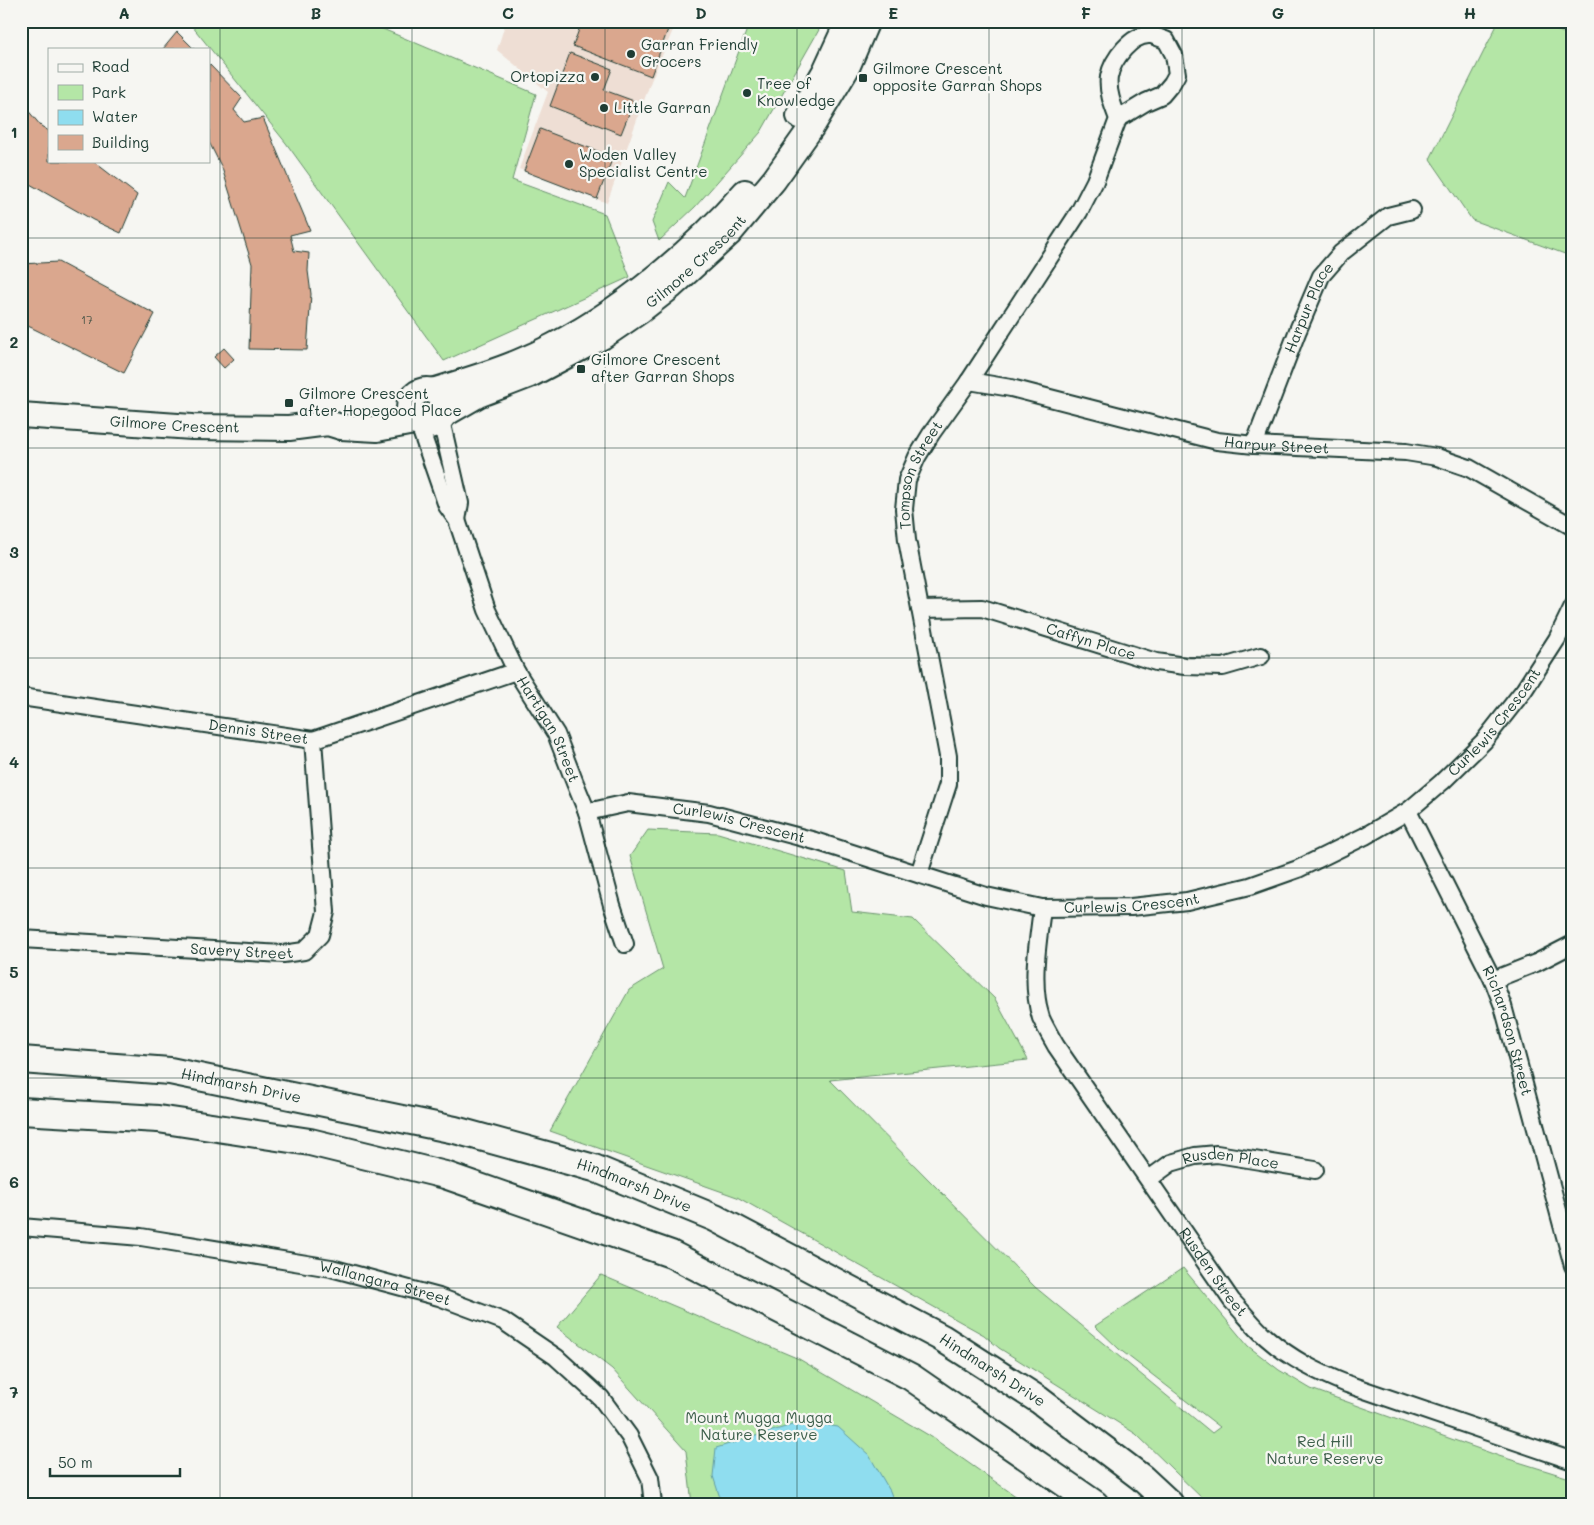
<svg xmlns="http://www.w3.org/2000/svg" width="1594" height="1525" font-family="Mali,sans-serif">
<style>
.built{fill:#eeded4}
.green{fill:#b4e6a6;stroke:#6a926d}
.water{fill:#8fddef;stroke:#629da4}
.building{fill:#daa78e;stroke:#1f3d34}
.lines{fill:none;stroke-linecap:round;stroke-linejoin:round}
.street-casing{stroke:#1f3d34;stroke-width:20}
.secondary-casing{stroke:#1f3d34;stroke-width:28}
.primary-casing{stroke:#1f3d34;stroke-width:30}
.street{stroke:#f6f6f2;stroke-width:16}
.secondary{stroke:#f6f6f2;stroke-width:24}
.primary{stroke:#f6f6f2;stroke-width:26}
.grid{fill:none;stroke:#1f3d34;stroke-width:1;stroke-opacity:0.55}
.poi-dot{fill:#1f3d34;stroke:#f6f6f2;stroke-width:2}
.labels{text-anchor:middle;stroke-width:4.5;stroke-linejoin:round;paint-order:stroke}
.number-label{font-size:12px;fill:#4e584a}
.poi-label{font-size:15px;fill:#1f3d34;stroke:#f6f6f2;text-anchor:start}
.street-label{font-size:15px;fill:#1f3d34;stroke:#f6f6f2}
.park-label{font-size:15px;fill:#3d5f4b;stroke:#f6f6f2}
.neatline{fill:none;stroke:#1f3d34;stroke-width:2}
.grid-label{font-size:16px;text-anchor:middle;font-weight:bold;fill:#1f3d34}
</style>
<rect width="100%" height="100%" fill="#f6f6f2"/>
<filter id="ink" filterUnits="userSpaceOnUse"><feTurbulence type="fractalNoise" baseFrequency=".02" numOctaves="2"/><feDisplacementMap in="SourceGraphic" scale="10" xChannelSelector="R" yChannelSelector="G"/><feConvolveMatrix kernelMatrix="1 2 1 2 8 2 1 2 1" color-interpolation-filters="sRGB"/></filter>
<g filter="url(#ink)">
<path class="built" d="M506,21H677L651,81L607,203L519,169L548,92L497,50Z"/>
<path class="green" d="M188,21H364L536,94L512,180L605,214L630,277L444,361L286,143Z
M750,21H824L761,132L695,207L659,241L652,222L669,182L685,198Z
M1499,21H1529L1573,36V257L1472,220L1430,159Z
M648,830L718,833L846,871L852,912L913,919L995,999L1028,1060L830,1080L1035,1287L1212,1433L1220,1427L1119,1349L1095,1326L1183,1268L1248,1346L1279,1370L1311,1389L1499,1456L1573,1479V1504H1208L1136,1434L999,1348L984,1335L737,1197L550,1131L629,990L663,969L630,856Z
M601,1275L799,1359L930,1436L1027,1504H692L686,1451L612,1369L557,1327Z"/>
<path class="water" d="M813,1423L838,1427L869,1455L890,1491L895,1504H722L713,1476L716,1448L792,1425Z"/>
<path class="building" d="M582,21H671L651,76L573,46Z
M177,32L194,49H163Z
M570,53L612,69L604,90L634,101L621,134L550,106Z
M209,64L242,98L234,110L244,122L263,118L310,230L290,235L294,251L309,253L308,271L311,294L307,350L249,349L252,264L222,168L209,142Z
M21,102L41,126L49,131V161H93L137,195L121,233L93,220L21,179Z
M540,129L613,157L597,199L524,171Z
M58,262L155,314L124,373L28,326H21V264Z
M224,348L234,359L224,368L214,357Z"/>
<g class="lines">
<defs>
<g id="street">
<path id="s1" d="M969,381L1011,388L1217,441L1254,445L1406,452L1437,457L1469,468L1573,527"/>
<path d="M441,420L460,503L457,520"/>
<path id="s2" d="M419,425L447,506L457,520L487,610L516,671L556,734L575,783L587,812L612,905L625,944"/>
<path id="s3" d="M1254,445L1298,330L1321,276L1341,253L1388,216L1412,210"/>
<path id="s4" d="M920,609L982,608L1156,662L1185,666L1223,667L1261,656"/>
<path id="s5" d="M21,697L313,740L516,671"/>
<path id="s6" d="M1408,811L1493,980L1503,1006L1573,1266"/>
<path id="s7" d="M587,812L628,803L709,813L815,841L986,896L1042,908L1131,907L1187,901L1250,886L1298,869L1365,836L1408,811L1442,782L1484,741L1524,690L1557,639L1573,606"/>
<path id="s8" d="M919,874L948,784V756L907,540L904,509L907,480L917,457L931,434L969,381L1079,212L1095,181L1118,119C1113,106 1107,91 1109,77C1112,60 1132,33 1151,35C1156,36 1161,39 1166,40L1174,55L1177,74L1172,83L1162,95L1146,102L1118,119"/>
<path id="s9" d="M1042,908C1038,943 1030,983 1041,1018C1045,1027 1051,1037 1056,1046L1232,1301C1244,1313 1254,1327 1267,1338C1291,1359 1317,1372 1347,1384L1573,1461"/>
<path id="s10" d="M21,939L283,954L304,951L320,935L326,912L313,740"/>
<path d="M1493,980L1536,963L1573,944"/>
<path id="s11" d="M1149,1179L1171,1163L1195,1156L1217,1154L1315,1170"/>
<path id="s12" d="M21,1227L141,1237L331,1268L439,1297L503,1321L556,1357L601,1398L629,1436L650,1478L653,1504"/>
</g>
<g id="secondary">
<path d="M799,116L825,71L848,21"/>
<circle cx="427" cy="408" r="18"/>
<path d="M433,391C463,381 494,373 523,360C605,325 686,259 745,192"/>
<path id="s13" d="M445,414L478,395L530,375L602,337L640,311L672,286L729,234L774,180L811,128L846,70L867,21"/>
<path id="s14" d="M21,415L192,427L289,428L328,423L341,427L377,429L414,422"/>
</g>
<g id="primary">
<path id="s15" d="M21,1060L170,1071L455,1130L594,1168L715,1218L942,1338L1039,1400L1142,1478L1170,1504"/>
<path d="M21,1111L158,1119L310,1142L445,1175L671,1254L911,1377L1095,1504"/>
</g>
</defs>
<use href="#street" class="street-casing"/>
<use href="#secondary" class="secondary-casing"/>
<use href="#primary" class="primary-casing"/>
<use href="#street" class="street"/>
<use href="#secondary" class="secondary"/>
<use href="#primary" class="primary"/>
</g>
</g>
<path class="grid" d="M220,21V1504M412,21V1504M605,21V1504M797,21V1504M989,21V1504M1182,21V1504M1374,21V1504M21,238H1573M21,448H1573M21,658H1573M21,868H1573M21,1078H1573M21,1288H1573"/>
<g class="poi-dot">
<circle cx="631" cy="54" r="5"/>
<circle cx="595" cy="77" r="5"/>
<rect x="858" y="73" width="10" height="10" rx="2.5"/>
<circle cx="747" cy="93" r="5"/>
<circle cx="604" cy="108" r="5"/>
<circle cx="569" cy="164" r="5"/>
<rect x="576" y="364" width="10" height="10" rx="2.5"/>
<rect x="284" y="398" width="10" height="10" rx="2.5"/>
</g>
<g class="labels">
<g class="number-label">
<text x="87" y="324">17</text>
</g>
<g class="poi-label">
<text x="641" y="50">Garran Friendly<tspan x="641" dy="17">Grocers</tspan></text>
<text x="873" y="74">Gilmore Crescent<tspan x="873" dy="17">opposite Garran Shops</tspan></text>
<text x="585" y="82" text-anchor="end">Ortopizza</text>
<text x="757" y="89">Tree of<tspan x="757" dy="17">Knowledge</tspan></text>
<text x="614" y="113">Little Garran</text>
<text x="579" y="160">Woden Valley<tspan x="579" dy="17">Specialist Centre</tspan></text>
<text x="591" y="365">Gilmore Crescent<tspan x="591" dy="17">after Garran Shops</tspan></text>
<text x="299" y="399">Gilmore Crescent<tspan x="299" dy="17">after Hopegood Place</tspan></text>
</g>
<g class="street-label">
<text dy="5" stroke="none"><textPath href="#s13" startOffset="296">Gilmore Crescent</textPath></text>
<text dy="5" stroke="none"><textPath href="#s3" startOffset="148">Harpur Place</textPath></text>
<text dy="5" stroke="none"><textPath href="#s14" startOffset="154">Gilmore Crescent</textPath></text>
<text dy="5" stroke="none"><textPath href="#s1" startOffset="315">Harpur Street</textPath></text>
<text dy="5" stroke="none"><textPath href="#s8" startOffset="411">Tompson Street</textPath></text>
<text dy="5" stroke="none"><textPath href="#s4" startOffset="176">Caffyn Place</textPath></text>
<text dy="5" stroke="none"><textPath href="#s7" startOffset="980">Curlewis Crescent</textPath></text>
<text dy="5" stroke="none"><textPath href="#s2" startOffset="332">Hartigan Street</textPath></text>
<text dy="5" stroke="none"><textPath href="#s5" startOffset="240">Dennis Street</textPath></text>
<text dy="5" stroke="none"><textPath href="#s7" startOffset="155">Curlewis Crescent</textPath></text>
<text dy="5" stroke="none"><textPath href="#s7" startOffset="560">Curlewis Crescent</textPath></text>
<text dy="5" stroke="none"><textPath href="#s10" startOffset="221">Savery Street</textPath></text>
<text dy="5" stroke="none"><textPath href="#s6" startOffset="242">Richardson Street</textPath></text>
<text dy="5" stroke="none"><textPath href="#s15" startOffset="222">Hindmarsh Drive</textPath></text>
<text dy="5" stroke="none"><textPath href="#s11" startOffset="88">Rusden Place</textPath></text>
<text dy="5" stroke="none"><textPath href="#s15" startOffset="628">Hindmarsh Drive</textPath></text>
<text dy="5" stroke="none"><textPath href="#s9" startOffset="418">Rusden Street</textPath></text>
<text dy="5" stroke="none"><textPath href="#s12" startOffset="369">Wallangara Street</textPath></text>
<text dy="5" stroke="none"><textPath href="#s15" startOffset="1032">Hindmarsh Drive</textPath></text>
</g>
<g class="park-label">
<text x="759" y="1423">Mount Mugga Mugga<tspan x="759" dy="17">Nature Reserve</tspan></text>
<text x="1325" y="1447">Red Hill<tspan x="1325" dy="17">Nature Reserve</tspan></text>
</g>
</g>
<rect width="1594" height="1525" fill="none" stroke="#f6f6f2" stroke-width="55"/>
<rect x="48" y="48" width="162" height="115" fill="#f6f6f2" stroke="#a0aca6"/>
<rect x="58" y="64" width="25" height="8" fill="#f6f6f2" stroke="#a0aca6"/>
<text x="92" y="72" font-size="15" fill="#1f3d34">Road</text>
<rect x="58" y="85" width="25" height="15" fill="#b4e6a6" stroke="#a0aca6"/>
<text x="92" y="98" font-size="15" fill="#1f3d34">Park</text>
<rect x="58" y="110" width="25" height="15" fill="#8fddef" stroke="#a0aca6"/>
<text x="92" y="122" font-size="15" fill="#1f3d34">Water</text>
<rect x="58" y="135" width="25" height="15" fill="#daa78e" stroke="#a0aca6"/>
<text x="92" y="148" font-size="15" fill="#1f3d34">Building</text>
<path d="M50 1468v8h130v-8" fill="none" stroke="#1f3d34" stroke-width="2.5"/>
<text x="58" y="1468" font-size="15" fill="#1f3d34" stroke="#f6f6f2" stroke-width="4" paint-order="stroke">50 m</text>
<rect x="28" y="28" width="1538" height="1470" class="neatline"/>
<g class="grid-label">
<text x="124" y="19">A</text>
<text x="316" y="19">B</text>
<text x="508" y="19">C</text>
<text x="701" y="19">D</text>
<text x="893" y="19">E</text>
<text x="1086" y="19">F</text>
<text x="1278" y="19">G</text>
<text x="1470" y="19">H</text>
<text x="14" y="138">1</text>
<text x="14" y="348">2</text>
<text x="14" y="558">3</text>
<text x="14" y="768">4</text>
<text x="14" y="978">5</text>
<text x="14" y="1188">6</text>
<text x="14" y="1398">7</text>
</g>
</svg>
